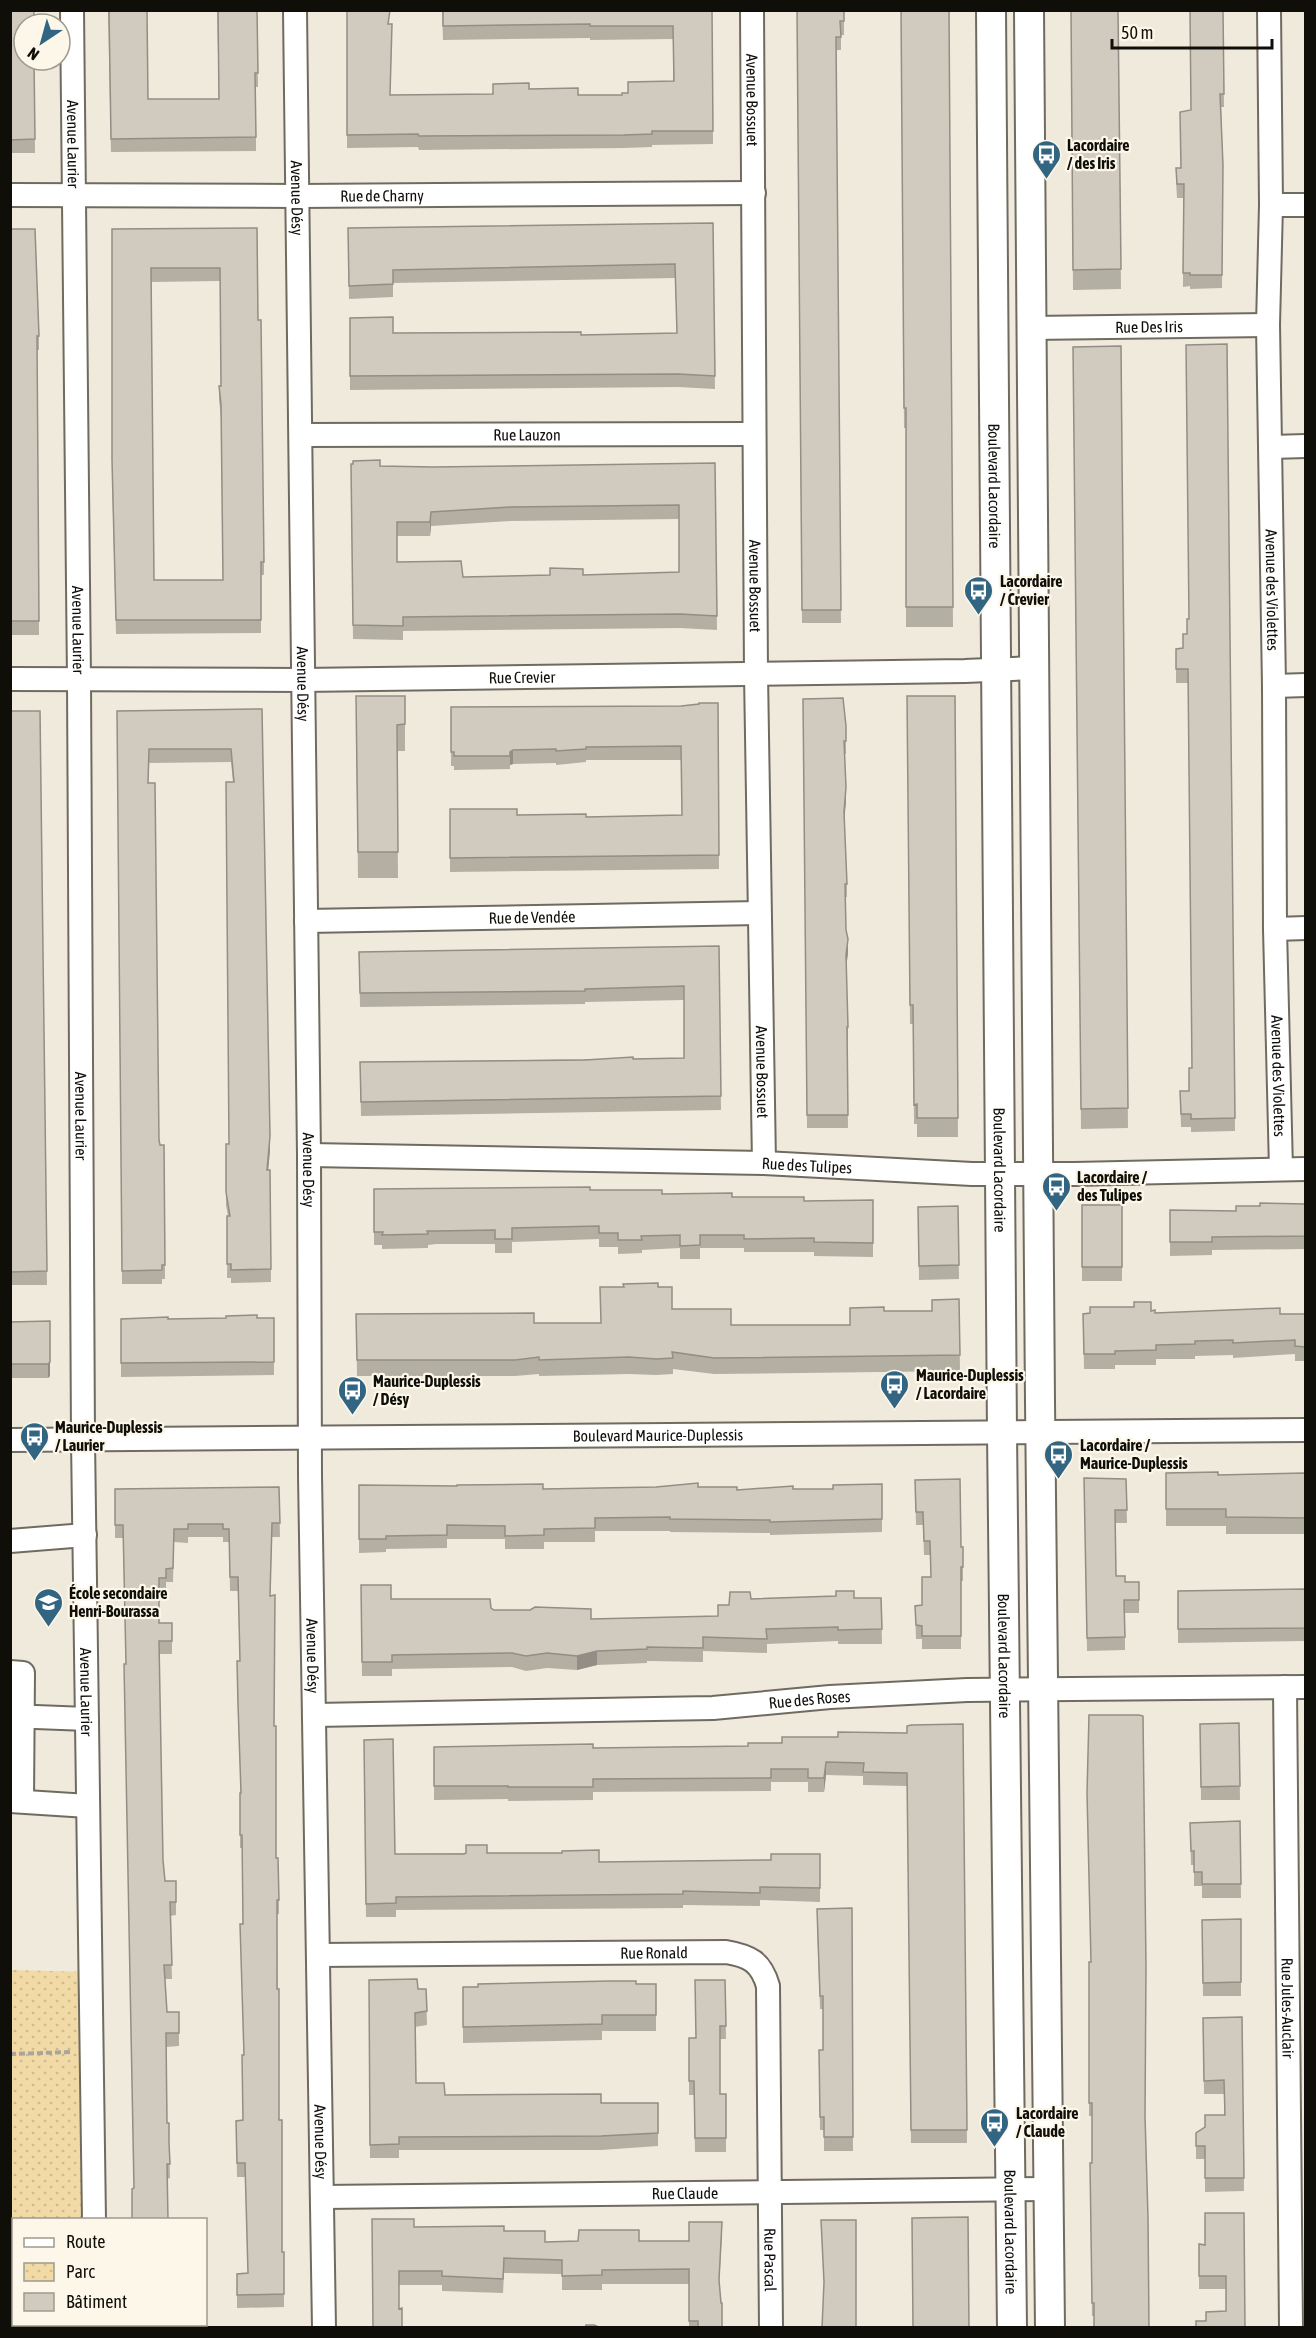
<svg xmlns="http://www.w3.org/2000/svg" width="1316" height="2338" font-family="'Asap Condensed',sans-serif">
<style>
.park{fill:url(#park-dots)}
.lines{fill:none;stroke-linecap:round;stroke-linejoin:round}
.minor-casing{stroke:#706b60;stroke-width:26}
.major-casing{stroke:#706b60;stroke-width:32}
.path{stroke:#aaa59b;stroke-width:4;stroke-dasharray:6 3;stroke-linecap:butt}
.minor{stroke:#fff;stroke-width:22}
.major{stroke:#fff;stroke-width:28}
.wall{fill:#b3afa3;fill-rule:evenodd}
.shaded-wall{fill:#928e85}
.building{fill:#d0cbbe;stroke:#928e85;stroke-width:1.5;fill-rule:evenodd}
.labels{text-anchor:middle;stroke-width:4.5;stroke-linejoin:round;paint-order:stroke}
.street-label{font-size:16px;fill:#0f0e09;stroke:#fdf7ea}
.poi-label{font-size:16px;font-weight:bold;fill:#0f0e09;stroke:#fdf7ea;text-anchor:start}
</style>
<defs>
<pattern id="park-dots" width="8" height="8" patternUnits="userSpaceOnUse" patternTransform="scale(1.5)"><rect width="8" height="8" fill="#f1daa5"/><path d="M2 2h.1M6 6h.1" fill="none" stroke="#cdba8d" stroke-width="1.8" stroke-linecap="round"/></pattern>
</defs>
<rect width="100%" height="100%" fill="#f0eadd"/>
<path class="park" d="M11,1970L90,1972L94,2219L14,2220V2324H96V2327L11,2328Z"/>
<g class="lines">
<defs>
<g id="minor">
<path id="s1" d="M72,10L79,679L83,1440L94,2220"/>
<path id="s2" d="M295,10L309,1155L310,1475L324,2328"/>
<path id="s3" d="M752,10L756,674L764,1163"/>
<path id="s4" d="M1269,10L1271,205L1268,325L1274,686L1275,929L1281,1169"/>
<path id="s5" d="M10,195L298,196L754,193"/>
<path d="M1271,205H1306"/>
<path id="s6" d="M1031,328L1268,325"/>
<path id="s7" d="M301,435L754,434"/>
<path d="M1271,447L1306,446"/>
<path id="s8" d="M10,679L302,680L965,671L1033,668"/>
<path d="M1274,686L1306,685"/>
<path id="s9" d="M306,921L759,913"/>
<path d="M1275,929L1306,928"/>
<path id="s10" d="M309,1155L764,1163L972,1174H1074L1306,1169"/>
<path id="s11" d="M10,1440L1306,1430"/>
<path d="M10,1541L85,1535"/>
<path d="M10,1672L23,1673L22,1801"/>
<path id="s12" d="M1285,1687L1291,2328"/>
<path id="s13" d="M315,1715L713,1708L830,1697L967,1690L1306,1687"/>
<path d="M10,1716L87,1719"/>
<path d="M10,1801L88,1806"/>
<path id="s14" d="M318,1955L726,1952C750,1956 761,1962 768,1986L771,2328"/>
<path id="s15" d="M322,2197L1049,2189"/>
<path d="M96,2324V2328"/>
</g>
<g id="major">
<path id="s16" d="M991,10L1002,1433L1012,2328"/>
<path d="M1029,10L1040,1402L1050,2328"/>
</g>
</defs>
<use href="#minor" class="minor-casing"/>
<use href="#major" class="major-casing"/>
<path class="path" d="M10,2054L72,2052"/>
<use href="#minor" class="minor"/>
<use href="#major" class="major"/>
</g>
<path class="wall" d="M10,10L34,60L35,153H10Z
M108,10L148,99H219L217,10H257L258,87H256V151L111,152Z
M347,10L390,24L392,37L390,95L493,94L529,89L578,95H622L673,81V39L590,40V38L443,40L442,10H712L713,144L652,145V147L624,148L419,150L418,147L347,148Z
M797,10H844V35H841V50H836L841,623H802Z
M901,10H949L953,627H906V428H904Z
M1071,10H1118L1121,289L1073,290Z
M1223,10L1224,107H1221L1223,165L1222,288L1190,289V286L1183,287V198H1177L1176,181L1181,168L1191,110Z
M713,223L715,389L678,387L350,390V318L393,333L581,335L677,333L675,278L393,283V297L349,299L348,228Z
M257,228L258,320L264,562V575H261V633L116,634L112,473V229ZM220,281L221,386H219V400L221,418L223,580H154L151,282Z
M10,229L39,336V350H37L39,635H10Z
M1227,344L1235,1131L1191,1132V1127H1181L1180,1091H1189L1192,1068L1188,683H1176V649L1183,648L1187,634Z
M1121,346L1128,1128L1081,1129L1073,347Z
M715,463L717,630L680,628L403,631V640L353,639L351,478L380,466L433,467ZM679,519V572L583,575L463,577L397,562V536H430L431,526L510,521Z
M405,696V751H397L398,878H358L356,723Z
M907,696H955L958,1137H917V1124H914L913,1024H910Z
M803,699L846,726V754H844L846,800L844,821L847,884V897H845L846,930L848,953L846,966L848,1027V1040H847L848,1128H807Z
M718,703L719,869L450,872V809L517,815L586,817L682,815L681,760H586V762L556,765V763L513,764L510,765V769L454,770V766H451V707L681,706Z
M262,709L270,1150L268,1170H270L271,1282L231,1283V1278H227L228,1216L226,1205V1144H229L233,782L231,762L149,763L148,783L159,1140L165,1224V1279H162V1284H122L117,711Z
M10,711H40L47,1285H10Z
M719,946L721,1110L361,1116L360,1062L684,1058V1000L585,1002V1004L360,1007L359,952Z
M374,1189L590,1190L804,1201L873,1200V1257L814,1256V1252H744V1248H700V1259H680V1248L642,1250V1253L618,1254V1247H599V1239L512,1242V1253H495V1244H436L428,1245V1248L382,1249V1245H374Z
M1305,1204V1249L1212,1250V1255L1170,1256V1210L1236,1211L1260,1206Z
M1082,1205H1122V1281H1082Z
M958,1206L959,1279L919,1280L918,1207Z
M658,1287L672,1309L731,1325H850L884,1311H932L959,1299L960,1371L714,1374L673,1369V1374L656,1375L629,1374L539,1376V1374L515,1376H357L356,1314L534,1323H600Z
M1151,1311L1155,1313L1305,1314V1361H1295V1354L1233,1358V1355L1195,1356V1359H1156V1365H1115V1369H1084L1083,1314Z
M274,1318V1375L121,1377V1319Z
M50,1321V1376L48,1378H10V1322Z
M1166,1473L1218,1475L1305,1473V1534H1226V1526H1166Z
M1084,1478L1126,1479L1127,1523H1115L1116,1576L1125,1582H1139V1613H1125V1650L1087,1651Z
M915,1480L961,1547L963,1567V1581H961V1649H922V1639H916L915,1606L922,1605L931,1577L930,1555H924L923,1525H916Z
M882,1484V1532L770,1535V1533L670,1532V1531H595V1542H544V1549H505V1539H447V1548L386,1549V1552L359,1553V1485L543,1489L698,1487L737,1490L833,1489Z
M279,1487L280,1537H272L270,1596L274,1726L276,1858L279,1900V1914H277L279,2120L282,2252H284V2307L237,2308V2274L248,2273L245,2177H237L236,2121L243,2120L244,2055L242,1848H240V1793H241L238,1717L237,1661H240L238,1591H230L229,1542H223V1537H188V1543L174,1542L173,1582H166V1591H159V1623H172V1654H159L163,1860L165,1881H176V1915L170,1916L172,1979H165L167,2012H179V2046L166,2047L167,2123L169,2143L170,2178L134,2188L126,1664L123,1538H115V1489Z
M361,1585L391,1599L491,1608L494,1610L591,1619L718,1616L729,1605L751,1599L881,1598L882,1644H838V1641L767,1644V1653L703,1651V1662L647,1661V1663L597,1665L577,1670L547,1668L526,1671L512,1667L392,1669V1676H362Z
M1305,1589V1641L1178,1643V1591Z
M1089,1715L1094,2316H1092L1090,2163H1092V2116H1089V1962H1091Z
M1239,1723L1240,1800H1201L1200,1724Z
M963,1724L967,2143H911L907,1786L863,1785V1776L826,1775L824,1792H808V1782H771V1791L593,1792V1800L508,1801V1799L434,1800V1747L593,1748L748,1746L838,1737L907,1733Z
M364,1740L395,1854L487,1853L599,1862L771,1860L820,1854V1902L760,1900V1906L683,1905V1908L396,1910V1917H366Z
M1240,1821L1241,1898H1202V1886H1194V1865H1191L1190,1823Z
M852,1908L853,2151H824V2130H820L819,2050H823V2009H820L817,1922Z
M1241,1919V1996H1203L1202,1920Z
M369,1980L418,1989H426L427,2025L415,2027L416,2083L445,2095L601,2103H658V2146L601,2150H399V2158H370Z
M725,1980L726,2039H720V2094H726V2152H695L694,2095H689V2038H695Z
M656,1984V2031H602V2040L463,2043V1987Z
M1242,2017L1244,2191L1205,2192V2159H1196V2133L1224,2115V2094H1204L1203,2018Z
M1205,2213L1245,2328L1206,2321L1226,2311V2289H1199V2244L1205,2245Z
M414,2227L504,2231L545,2242L689,2241L722,2236L719,2285L722,2328H689V2284H602V2290H562V2274L504,2273L503,2293L442,2291V2285H399L373,2328Z"/>
<path class="shaded-wall" d="M431,512V526L430,536V522Z
M513,750V764L510,765V752Z
M846,787V800L844,826V812Z
M848,939V953L846,969V955Z
M270,1136V1150L267,1183V1170Z
M50,1362V1376L48,1378V1364Z
M597,1651V1665L577,1670V1656Z
M826,1762V1775L824,1792V1778Z"/>
<path class="building" d="M10,10H34V24H24V60H34L35,139L10,140Z
M109,10H147L148,99H219L218,10H257L258,73H255L256,137L111,139Z
M347,10H390L388,24H392L390,95L493,94V84L529,83V89L578,88V95H622V93H628V82L674,81L673,26H590V24L443,26V10H712L713,131H652V134L624,135L419,136L418,134L347,135Z
M797,10H844V21H840L841,37H836L841,610H802Z
M901,10H949L953,607H906V408H904Z
M1071,10H1118L1121,269L1073,270Z
M1190,10H1223L1224,94H1220L1223,165L1222,275H1190V273H1183L1184,184H1177L1176,168H1181L1180,112L1191,110Z
M713,223L715,376L678,374L350,376V318L393,317V333L581,332V335L677,333L675,264L393,270V284L349,286L348,228Z
M257,228L258,320H261L264,562H261V620H116L112,460V229ZM151,268H220L221,386H219L221,404L223,580H154Z
M10,229H35L39,336H37L39,621H10Z
M1227,344L1235,1118L1191,1119V1114H1181L1180,1091H1189V1068H1192L1188,669H1176V649L1183,648V634H1187V619H1189L1186,345Z
M1121,346L1128,1108L1081,1109L1073,347Z
M380,460V466L433,467L715,463L717,616L680,614L403,617V626L353,625L351,464H353V461ZM679,505V572L583,575V569L550,568V575L463,577L461,561L397,562V522H430L431,512L510,507Z
M356,696H405V724L397,725L398,852H358Z
M907,696H955L958,1118H917V1104L914,1105L913,1005H910Z
M843,698L846,726V741H844L846,787L844,812L847,884H845L846,930L848,939L846,955L848,1027H847L848,1115H807L803,699Z
M699,703H718L719,855L450,858V809H517V815L586,814V817L682,815L681,746L586,747V749L556,751V749L513,750L510,752V756H454V752H451V707L681,706L699,704Z
M262,709L270,1136L267,1170H270L271,1269L231,1270V1264H227V1216H230L226,1192V1144H229L226,782H234L231,749H149L148,783H155L159,1140L160,1145H164L165,1265H162V1270L122,1271L117,711Z
M10,711H40L47,1271L10,1272Z
M719,946L721,1096L361,1102L360,1062L585,1060L633,1057V1059L684,1058V986L585,989V991L360,993L359,952Z
M590,1187V1190H662V1194L732,1193V1197H804V1201L873,1200V1243L814,1242V1238L744,1239V1235H700V1245L680,1246V1235L641,1236L642,1240H618V1233H599V1226L512,1228V1239H495V1230L436,1231H427L428,1234L382,1235L383,1232H374V1189Z
M1260,1203L1305,1204V1236L1212,1237V1242H1170V1210L1236,1211V1206H1260Z
M1082,1205H1122V1267H1082Z
M958,1206L959,1265L919,1266L918,1207Z
M658,1283V1287H672V1309H731V1325H850V1308L884,1307V1311H932V1300L959,1299L960,1355L714,1358L672,1352L673,1358L656,1359L629,1357L539,1360V1357L515,1360H357L356,1314L534,1313V1323H601L600,1287H624L623,1284Z
M1134,1302H1151V1311L1155,1310V1313L1280,1308V1314H1305V1347L1295,1346V1340L1233,1343V1340L1195,1341V1344L1156,1345V1350L1115,1351V1354H1084L1083,1314L1090,1313V1307H1134Z
M257,1315V1318H274V1362L121,1363V1319L168,1317V1319L226,1318V1316Z
M50,1321V1362L48,1364H10V1322Z
M1218,1472V1475L1305,1473V1518L1226,1517V1509H1166V1473Z
M1084,1478L1126,1479L1127,1510H1115L1116,1576H1125V1582H1139V1600H1124L1125,1637L1087,1638Z
M960,1479L961,1547H963V1567H961V1636H922V1626L916,1625L915,1606L922,1605V1577H931L930,1541H924L923,1512H916L915,1480Z
M698,1483V1487H737V1490L793,1486V1489H833V1485L882,1484V1519L770,1522V1520L670,1519V1517L595,1518V1528L544,1529V1535L505,1536V1526L447,1525V1535L386,1536V1539H359V1485L457,1486V1485L543,1484V1489L656,1487Z
M279,1487L280,1523H272L270,1596L275,1595L274,1726H276V1858H278L279,1900H277V1989H279V2120H282V2252H284V2294L237,2295V2274L248,2273L245,2163H237L236,2121L243,2120L242,2055H244L240,1924H243L242,1835H240V1793H241L238,1704L237,1661H240L238,1577H230L229,1529H223V1524H188V1529H174L173,1568L166,1569V1578H159V1623H172V1641H159L163,1860L165,1881H176V1902H170L172,1965H164L167,2012H179V2033H166L167,2123H169V2143L170,2164H167L168,2220H132V2189L134,2188L124,1664H126L123,1525H115V1489Z
M361,1585H391V1599H490L491,1608L494,1610H530L535,1607L591,1609V1619L718,1616V1605H729L730,1592H750L751,1599L836,1596V1591H854V1598H881L882,1629L838,1630V1627L766,1629L767,1639L703,1637V1648L647,1647V1649L597,1651L577,1656L547,1653L526,1656L512,1653L392,1655V1662H362Z
M1305,1589V1628L1178,1629V1591Z
M1089,1715H1139L1143,1716L1146,1966L1145,2116L1148,2217L1149,2328H1094V2303H1092L1090,2163H1092V2103H1089V1962H1091L1087,1793Z
M1239,1723L1240,1786L1201,1787L1200,1724Z
M963,1724L967,2130H911L907,1773L863,1772L864,1763L826,1762L824,1778H808V1769H771V1778L593,1779V1787H508V1786H434V1747L593,1744V1748L748,1746V1743H782V1737H838V1732L907,1733V1726L911,1725Z
M393,1739L395,1854H464L466,1853V1845H487V1853H562V1851L599,1850V1862L771,1860V1854H820V1888L760,1887V1893L683,1891V1894L396,1897V1903L366,1904L364,1740Z
M1240,1821L1241,1884H1202V1872H1194V1851H1191L1190,1823Z
M852,1908L853,2137H824V2117H820L819,2050H823V1996H820L817,1909Z
M1241,1919V1982L1203,1983L1202,1920Z
M417,1979L418,1989H426L427,2011L415,2013L416,2083H444L445,2095L601,2094V2103H658V2133L601,2136L399,2137V2144L370,2145L369,1980Z
M695,1980H725L726,2026H720V2094H726V2138H695L694,2081H689V2038H696Z
M610,1981H636V1984H656V2015H602V2024L463,2027V1987H478V1984Z
M1242,2017L1244,2178H1205V2146H1196V2133L1205,2127V2115H1225L1224,2080L1204,2081L1203,2018Z
M1205,2213H1244L1245,2328H1196V2321H1206V2312L1226,2311V2276H1199V2244L1205,2245Z
M968,2217L969,2328H913L912,2218Z
M372,2219H414V2227L504,2226V2231H545V2242L578,2241L579,2230H639V2241H689V2222H722L719,2280L721,2303H722V2328H698V2321H689V2269L602,2270V2275L562,2276V2260L504,2258L503,2279L442,2276V2271H399V2309L402,2308V2328H373Z
M821,2220H856V2328H822L824,2282Z
M586,2325H594L601,2328H585Z"/>
<defs>
<symbol id="bus-pin" viewBox="-11 -11 22 30"><path d="M0 17L-7.5 6A9.5 9.5 0 1 1 7.5 6Z" fill="#316582" stroke="#fdf7ea"/><path d="M-5-6H5V4H4V6H2V4H-2V6H-4V4H-5ZM-3.5-4V0h7V-4ZM-3.5 1.2v1.5H-2V1.2ZM2 1.2v1.5H3.5V1.2Z" fill="#fff"/></symbol>
<symbol id="school-pin" viewBox="-11 -11 22 30"><path d="M0 17L-7.5 6A9.5 9.5 0 1 1 7.5 6Z" fill="#316582" stroke="#fdf7ea"/><path d="M0-5L7-2L0 1L-7-2ZM-4 1L0 2.5L4 1V4Q0 6-4 4Z" fill="#fff"/></symbol>
</defs>
<g fill-rule="evenodd">
<use href="#bus-pin" x="1030" y="138" width="33" height="45"/>
<use href="#bus-pin" x="962" y="574" width="33" height="45"/>
<use href="#bus-pin" x="1040" y="1170" width="33" height="45"/>
<use href="#bus-pin" x="878" y="1368" width="33" height="45"/>
<use href="#bus-pin" x="336" y="1374" width="33" height="45"/>
<use href="#bus-pin" x="18" y="1420" width="33" height="45"/>
<use href="#bus-pin" x="1042" y="1438" width="33" height="45"/>
<use href="#school-pin" x="32" y="1586" width="33" height="45"/>
<use href="#bus-pin" x="978" y="2106" width="33" height="45"/>
</g>
<g class="labels">
<g class="street-label">
<text dy="6" stroke="none"><textPath href="#s3" startOffset="90">Avenue Bossuet</textPath></text>
<text dy="6" stroke="none"><textPath href="#s1" startOffset="134">Avenue Laurier</textPath></text>
<text dy="6" stroke="none"><textPath href="#s5" startOffset="372">Rue de Charny</textPath></text>
<text dy="6" stroke="none"><textPath href="#s2" startOffset="188">Avenue Désy</textPath></text>
<text dy="6" stroke="none"><textPath href="#s6" startOffset="118">Rue Des Iris</textPath></text>
<text dy="6" stroke="none"><textPath href="#s7" startOffset="226">Rue Lauzon</textPath></text>
<text dy="6" stroke="none"><textPath href="#s16" startOffset="476">Boulevard Lacordaire</textPath></text>
<text dy="6" stroke="none"><textPath href="#s3" startOffset="576">Avenue Bossuet</textPath></text>
<text dy="6" stroke="none"><textPath href="#s4" startOffset="580">Avenue des Violettes</textPath></text>
<text dy="6" stroke="none"><textPath href="#s1" startOffset="620">Avenue Laurier</textPath></text>
<text dy="6" stroke="none"><textPath href="#s8" startOffset="512">Rue Crevier</textPath></text>
<text dy="6" stroke="none"><textPath href="#s2" startOffset="674">Avenue Désy</textPath></text>
<text dy="6" stroke="none"><textPath href="#s9" startOffset="226">Rue de Vendée</textPath></text>
<text dy="6" stroke="none"><textPath href="#s3" startOffset="1062">Avenue Bossuet</textPath></text>
<text dy="6" stroke="none"><textPath href="#s4" startOffset="1066">Avenue des Violettes</textPath></text>
<text dy="6" stroke="none"><textPath href="#s1" startOffset="1106">Avenue Laurier</textPath></text>
<text dy="6" stroke="none"><textPath href="#s10" startOffset="498">Rue des Tulipes</textPath></text>
<text dy="6" stroke="none"><textPath href="#s2" startOffset="1160">Avenue Désy</textPath></text>
<text dy="6" stroke="none"><textPath href="#s16" startOffset="1160">Boulevard Lacordaire</textPath></text>
<text dy="6" stroke="none"><textPath href="#s11" startOffset="648">Boulevard Maurice-Duplessis</textPath></text>
<text dy="6" stroke="none"><textPath href="#s2" startOffset="1646">Avenue Désy</textPath></text>
<text dy="6" stroke="none"><textPath href="#s16" startOffset="1646">Boulevard Lacordaire</textPath></text>
<text dy="6" stroke="none"><textPath href="#s1" startOffset="1682">Avenue Laurier</textPath></text>
<text dy="6" stroke="none"><textPath href="#s13" startOffset="495">Rue des Roses</textPath></text>
<text dy="6" stroke="none"><textPath href="#s14" startOffset="336">Rue Ronald</textPath></text>
<text dy="6" stroke="none"><textPath href="#s12" startOffset="321">Rue Jules-Auclair</textPath></text>
<text dy="6" stroke="none"><textPath href="#s2" startOffset="2132">Avenue Désy</textPath></text>
<text dy="6" stroke="none"><textPath href="#s15" startOffset="363">Rue Claude</textPath></text>
<text dy="6" stroke="none"><textPath href="#s16" startOffset="2222">Boulevard Lacordaire</textPath></text>
<text dy="6" stroke="none"><textPath href="#s14" startOffset="740">Rue Pascal</textPath></text>
</g>
<g class="poi-label">
<text x="1067" y="151">Lacordaire<tspan x="1067" dy="18">/ des Iris</tspan></text>
<text x="1000" y="587">Lacordaire<tspan x="1000" dy="18">/ Crevier</tspan></text>
<text x="1077" y="1183">Lacordaire /<tspan x="1077" dy="18">des Tulipes</tspan></text>
<text x="916" y="1381">Maurice-Duplessis<tspan x="916" dy="18">/ Lacordaire</tspan></text>
<text x="373" y="1387">Maurice-Duplessis<tspan x="373" dy="18">/ Désy</tspan></text>
<text x="55" y="1433">Maurice-Duplessis<tspan x="55" dy="18">/ Laurier</tspan></text>
<text x="1080" y="1451">Lacordaire /<tspan x="1080" dy="18">Maurice-Duplessis</tspan></text>
<text x="69" y="1599">École secondaire<tspan x="69" dy="18">Henri-Bourassa</tspan></text>
<text x="1016" y="2119">Lacordaire<tspan x="1016" dy="18">/ Claude</tspan></text>
</g>
</g>
<rect width="1316" height="2338" fill="none" stroke="#0f0e09" stroke-width="24"/>
<rect x="12" y="2218" width="195" height="108" fill="#fdf7ea" stroke="#9e9a90" stroke-width="1.5"/>
<rect x="24" y="2238" width="30" height="9" fill="#ffffff" stroke="#9e9a90" stroke-width="1.5"/>
<text x="66" y="2248" font-size="18" fill="#0f0e09">Route</text>
<rect x="24" y="2263" width="30" height="18" fill="url(#park-dots)" stroke="#9e9a90" stroke-width="1.5"/>
<text x="66" y="2278" font-size="18" fill="#0f0e09">Parc</text>
<rect x="24" y="2293" width="30" height="18" fill="#d0cbbe" stroke="#9e9a90" stroke-width="1.5"/>
<text x="66" y="2308" font-size="18" fill="#0f0e09">Bâtiment</text>
<g transform="translate(42 42) rotate(216)"><circle r="28" fill="#fdf7ea" stroke="#9e9a90" stroke-width="1.5"/>
<path d="M0-4.5L10 22L0 15L-10 22Z" fill="#316582"/>
<text y="-9" font-size="16" font-weight="bold" text-anchor="middle" fill="#0f0e09">N</text>
</g>
<path d="M1112 39v9h160v-9" fill="none" stroke="#0f0e09" stroke-width="3"/>
<text x="1121" y="39" font-size="18" fill="#0f0e09" stroke="#fdf7ea" stroke-width="4.5" paint-order="stroke">50 m</text>
</svg>
